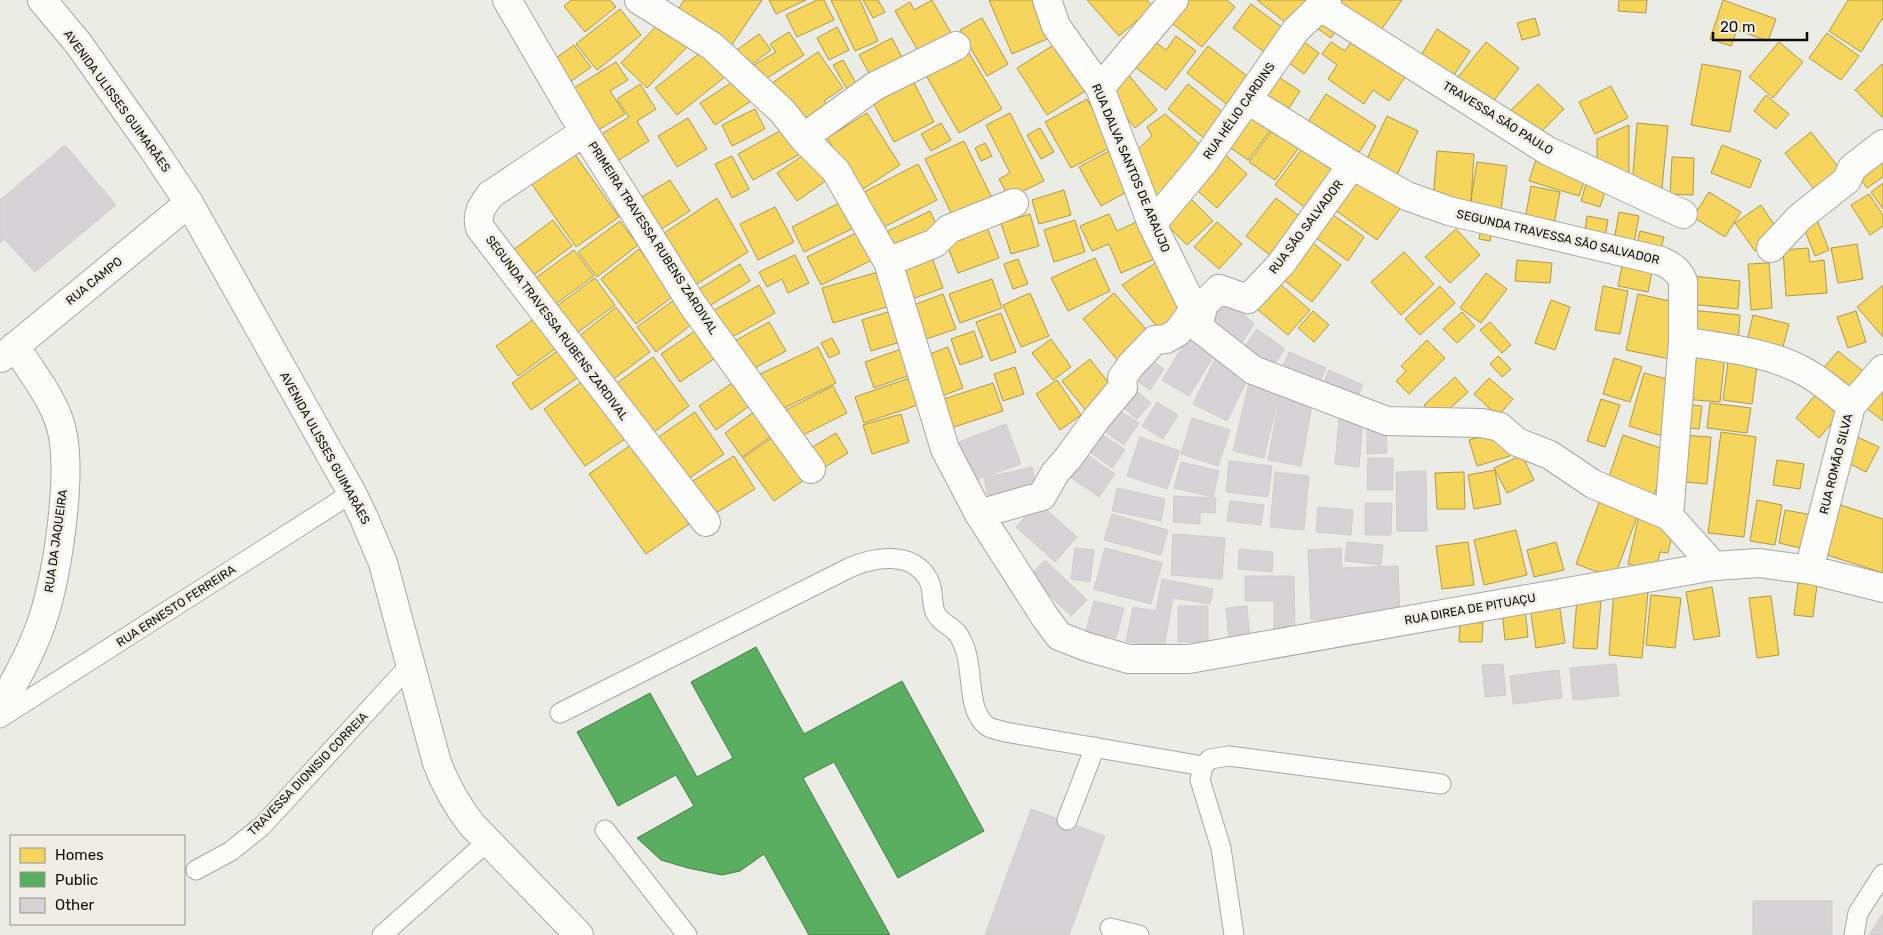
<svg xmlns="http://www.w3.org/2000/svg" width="1883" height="935" font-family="Rubik,sans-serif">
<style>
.homes{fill:#f6d55c;stroke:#b09943}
.public{fill:#5aae61;stroke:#437e47}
.building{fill:#d6d2d5;stroke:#cecdcc}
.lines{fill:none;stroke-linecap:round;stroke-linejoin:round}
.lane-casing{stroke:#a8a7a3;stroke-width:21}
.street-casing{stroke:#a8a7a3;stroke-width:30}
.secondary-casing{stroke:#a8a7a3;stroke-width:30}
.lane{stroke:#fcfcfb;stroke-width:19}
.street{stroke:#fcfcfb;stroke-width:28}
.secondary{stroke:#fcfcfb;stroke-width:28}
.labels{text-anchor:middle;stroke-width:5;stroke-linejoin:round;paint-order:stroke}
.street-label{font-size:12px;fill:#0e0d0a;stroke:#efeee4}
</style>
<rect width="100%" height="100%" fill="#ecece7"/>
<path class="homes" d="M571,0H610L616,7L585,32L564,6Z
M684,0H762L729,49L676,13Z
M769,0H806L776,14Z
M817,0H824L834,20L797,37L786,15Z
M831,0H860L878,41L855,51Z
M863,0H878L885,12L873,18Z
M932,0L955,40L923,59L895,11L910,2L914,10Z
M989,0H1039L1054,36L1012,54Z
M1087,0H1147L1153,7L1119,36Z
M1183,0H1227L1235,7L1202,47L1167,19Z
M1257,0H1312L1291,27Z
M1342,0H1402L1379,33L1339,4Z
M1619,0H1647L1646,13L1618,11Z
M1723,0L1776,19L1768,41L1737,30L1731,46L1710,39Z
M1848,0H1883V20L1882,19L1861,52L1829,31Z
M1251,4L1287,31L1268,55L1233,28Z
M620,9L641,35L597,70L576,44Z
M1322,13L1340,24L1331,38L1314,26Z
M665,17L692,42L647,88L621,63Z
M982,18L1008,64L987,76L960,30Z
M1535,18L1540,35L1522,40L1517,23Z
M837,27L849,50L829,60L817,38Z
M1437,29L1470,51L1452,78L1420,57Z
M789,32L804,55L762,81L752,66L776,52L770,44Z
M1827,33L1859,56L1841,80L1809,58Z
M759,34L771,50L743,71L731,54Z
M1176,36L1196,51L1166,90L1135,67L1154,41L1166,50Z
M1296,36L1319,53L1304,74L1281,57Z
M1355,36L1409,71L1389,101L1373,90L1364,104L1328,79L1337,65L1322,54L1331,42L1345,51Z
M892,38L906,65L874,82L859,55Z
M1486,42L1519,68L1489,107L1455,81Z
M1779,42L1803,62L1773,98L1749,77Z
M1057,43L1087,90L1047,115L1017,68Z
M574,45L591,67L566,85L549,63Z
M965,46L1002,109L959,133L923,70Z
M1208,46L1251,79L1229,106L1187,73Z
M705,49L726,76L677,115L655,88Z
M818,52L843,88L824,101L830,109L803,128L772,83Z
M843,60L861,92L834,107L830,101L848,91L833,65Z
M616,62L628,80L610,91L625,114L593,133L579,111L585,107L574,88Z
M1702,64L1741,71L1730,132L1691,125Z
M1882,64L1883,65V118L1855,90Z
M1128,74L1157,110L1135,128L1105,92Z
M1274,74L1300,91L1284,116L1257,99Z
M910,75L934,122L894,142L869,95Z
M737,79L751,101L715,125L700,103Z
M640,84L656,109L637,121L649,141L611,165L594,139L629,117L617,99Z
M1188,84L1225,114L1205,139L1168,109Z
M1538,84L1564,109L1534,139L1508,113Z
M1611,86L1628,118L1595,134L1579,102Z
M1326,94L1376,126L1356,157L1306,125Z
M1766,95L1789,114L1776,129L1754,111Z
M1087,99L1113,146L1071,168L1045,122Z
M1252,105L1276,123L1248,160L1224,143Z
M755,109L765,129L732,146L722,125Z
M867,113L900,165L860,191L827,138Z
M1010,113L1044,181L1009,198L999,179L1010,173L986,125Z
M1165,114L1204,148L1155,206L1131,156L1152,136L1147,127Z
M1387,116L1418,131L1394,181L1363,167Z
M688,118L707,149L677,167L658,136Z
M941,123L951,140L931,151L921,134Z
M1278,123L1303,142L1275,180L1249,162Z
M1637,123L1668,126L1662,188L1632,186Z
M1629,125V177L1597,170V139Z
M787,127L802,153L753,180L738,154Z
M1040,128L1054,152L1041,159L1027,135Z
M1811,132L1840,169L1814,189L1785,153Z
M964,141L995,204L956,223L925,159Z
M1307,142L1339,167L1307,209L1275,185Z
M985,143L992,156L981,161L975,148Z
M1722,145L1761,160L1750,188L1711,173Z
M569,146L619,217L576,247L526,176Z
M1109,151L1130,190L1101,206L1079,167Z
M1221,151L1247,174L1217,208L1191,185Z
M1437,151L1474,154L1471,202L1433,200Z
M808,152L827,180L797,201L777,173Z
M1883,152V177L1867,188L1855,171Z
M732,156L749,189L732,198L715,164Z
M1537,156L1588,171L1579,196L1529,181Z
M1672,157L1694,158L1693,195L1670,194Z
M1477,162L1507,166L1500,217L1469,212Z
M918,164L937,200L880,229L862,193Z
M1358,170L1404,203L1377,240L1331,207Z
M1588,177L1608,183L1600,207L1581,201Z
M670,180L690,211L655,233L635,201Z
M1883,183V209L1871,192Z
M1531,186L1560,192L1554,225L1525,220Z
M1064,190L1071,215L1039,224L1032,200Z
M1709,192L1741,212L1725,237L1693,217Z
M1869,194L1883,215V226L1870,235L1851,205Z
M1187,195L1213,221L1187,245L1162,220Z
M717,198L748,252L692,287L658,237Z
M1276,198L1307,222L1276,260L1246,236Z
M845,200L858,226L804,252L792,227Z
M1761,205L1780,233L1755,251L1735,223Z
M775,207L794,242L758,260L740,224Z
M930,211L941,234L893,257L882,234Z
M1329,212L1364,237L1348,261L1312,235Z
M1619,212L1639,216L1633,249L1613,246Z
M1030,214L1039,246L1011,254L1001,223Z
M1109,214L1117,231L1143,219L1159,257L1121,273L1109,244L1092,251L1080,226Z
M1587,216L1608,220L1604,242L1584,239Z
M1816,217L1829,250L1815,256L1802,223Z
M553,220L572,246L528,279L509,253Z
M1075,220L1085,252L1054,262L1044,230Z
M620,221L638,245L597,277L578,252Z
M985,222L999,258L958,273L944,237Z
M1217,222L1242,244L1219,269L1194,247Z
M1482,222L1493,225L1490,241L1479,239Z
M1456,229L1480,255L1450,283L1425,257Z
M1640,231L1664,237L1659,258L1635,252Z
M858,232L872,260L821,285L807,257Z
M1309,240L1341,265L1312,302L1280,277Z
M1857,244L1863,279L1838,283L1831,248Z
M1808,248L1810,262L1824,260L1827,293L1786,296L1783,250Z
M639,249L675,295L636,324L601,279Z
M574,250L594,276L550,308L530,282Z
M930,252L943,288L912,299L898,263Z
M1404,252L1434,284L1401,315L1371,282Z
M795,255L809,283L788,293L782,279L767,287L759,272Z
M1624,256L1654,262L1648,292L1618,286Z
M1095,258L1110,291L1068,311L1051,278Z
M1018,259L1028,284L1013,289L1004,264Z
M1160,260L1187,305L1159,329L1122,285Z
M1517,260L1552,263L1550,283L1515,281Z
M1769,263L1772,308L1751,310L1748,264Z
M740,264L750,281L706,308L696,291Z
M882,271L893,305L833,323L822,288Z
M1486,273L1507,289L1481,323L1460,308Z
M1692,276L1740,281L1738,309L1689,304Z
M595,278L615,305L570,338L550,311Z
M992,279L1002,308L960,323L949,294Z
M1274,279L1310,310L1288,335L1252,305Z
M759,285L775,313L725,341L709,313Z
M1883,285V337L1857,307Z
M1440,286L1455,303L1420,335L1405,319Z
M1603,286L1628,291L1620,334L1595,330Z
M1030,293L1049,336L1021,347L1003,305Z
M1114,293L1152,336L1120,363L1083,319Z
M943,294L956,329L920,341L908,307Z
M1638,294L1679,303L1670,359L1626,350Z
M678,297L696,321L656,352L637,327Z
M1551,300L1570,307L1555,350L1535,343Z
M616,307L650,352L607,384L574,340Z
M1691,310L1740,315L1738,342L1688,337Z
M891,311L900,342L871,351L862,320Z
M1313,311L1329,325L1314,342L1298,328Z
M1856,311L1866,342L1848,348L1837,317Z
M1462,312L1475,326L1457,343L1443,329Z
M1001,313L1016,352L991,361L976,322Z
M1753,315L1789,324L1781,354L1746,345Z
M534,319L556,348L518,376L496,346Z
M769,322L786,351L749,371L733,342Z
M1490,322L1511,345L1502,353L1480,330Z
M701,327L721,354L680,382L661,354Z
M974,331L983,357L960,365L951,339Z
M832,338L840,353L829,358L821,343Z
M1051,339L1071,367L1053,380L1032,353Z
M1427,340L1445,358L1409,394L1396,381L1406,371L1401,366Z
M818,347L836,383L776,412L758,375Z
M948,347L963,388L937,398L922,357Z
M560,349L580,376L531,410L512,383Z
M901,349L910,375L874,388L865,362Z
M1689,350L1725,354L1720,402L1683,399Z
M1838,351L1868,375L1852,395L1822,370Z
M1729,354L1758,358L1752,404L1723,400Z
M1498,356L1511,369L1502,377L1490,364Z
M653,357L689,406L646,438L610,388Z
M1614,358L1642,367L1630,402L1603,394Z
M1090,359L1114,390L1087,412L1062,381Z
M1015,367L1024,394L1003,401L994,374Z
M1644,373L1678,382L1662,436L1629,426Z
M742,376L759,399L716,430L699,406Z
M915,376L924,403L864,423L855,397Z
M1455,377L1468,392L1437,420L1424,405Z
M1883,377V421L1861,404Z
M1489,378L1513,399L1498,416L1474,394Z
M1057,380L1081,415L1060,430L1036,394Z
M583,381L625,439L585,466L544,409Z
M993,383L1003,411L951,428L941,400Z
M833,386L847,413L793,440L780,413Z
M1821,388L1845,408L1819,438L1796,418Z
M1601,399L1620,405L1605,447L1587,441Z
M1710,403L1751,408L1747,433L1707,428Z
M1683,404L1702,406L1699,429L1680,427Z
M762,406L780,430L742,457L725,433Z
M695,412L724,454L681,484L651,442Z
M901,414L909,442L872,454L863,425Z
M1503,430L1510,456L1477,466L1469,440Z
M1721,432L1756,437L1744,537L1708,533Z
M779,433L810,476L774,501L743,458Z
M836,433L848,453L817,472L804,452Z
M1623,435L1669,451L1652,501L1606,486Z
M1680,435L1711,437L1707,484L1676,481Z
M1853,435L1879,447L1866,472L1840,459Z
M632,444L689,524L646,554L589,474Z
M1522,455L1534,480L1507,493L1494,468Z
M734,456L755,489L706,519L686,485Z
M1777,460L1804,464L1800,489L1773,485Z
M1495,470L1501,504L1474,509L1468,475Z
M1464,472L1465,509H1437L1435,473Z
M1602,495L1640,509L1614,578L1576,564Z
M1757,500L1782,505L1775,545L1750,541Z
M1835,503L1883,519V573L1818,552Z
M1785,510L1812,515L1805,549L1779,543Z
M1639,515L1675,523L1668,553L1660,552L1656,570L1628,564Z
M1516,530L1527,575L1484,585L1474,540Z
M1468,542L1474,585L1442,589L1436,546Z
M1556,542L1564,570L1534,577L1527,550Z
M1798,583L1817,585L1813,617L1794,615Z
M1712,587L1720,636L1694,640L1686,592Z
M1614,589L1648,592L1642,658L1609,655Z
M1651,595L1681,598L1675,648L1646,645Z
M1771,596L1779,655L1757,658L1749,598Z
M1577,599L1601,601L1597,649L1573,648Z
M1559,603L1565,643L1536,648L1530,607Z
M1525,609L1528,637L1505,640L1502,611Z
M1460,622L1483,623L1482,642H1459Z"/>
<path class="public" d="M756,647L804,734L902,681L984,831L898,878L834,762L803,778L890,935H809L764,854L740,871L722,875L688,868L661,860L637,838L694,806L676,775L618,806L577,732L650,693L697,777L733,758L691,682Z"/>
<path class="building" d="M65,145L116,205L35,272L4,239L0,243V200Z
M1223,294L1254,324L1238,349L1223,342L1206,312Z
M1257,329L1285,349L1270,370L1242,350Z
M1190,335L1217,351L1189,396L1162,380Z
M1289,352L1326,368L1318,386L1281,370Z
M1143,354L1164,369L1150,390L1129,375Z
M1215,359L1249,376L1227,421L1193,404Z
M1329,370L1363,385L1354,405L1320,390Z
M1251,374L1282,381L1264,458L1233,451Z
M1129,385L1151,403L1137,419L1115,401Z
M1281,388L1314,394L1301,466L1268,460Z
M1157,402L1178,415L1163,439L1142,426Z
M1111,405L1139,423L1124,445L1097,426Z
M1192,418L1230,430L1218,466L1181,454Z
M1339,419L1363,421L1359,467L1335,464Z
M1006,424L1021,464L973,481L959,442Z
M1386,428L1387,453L1367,454V429Z
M1095,429L1125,450L1112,468L1083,447Z
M1140,437L1180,451L1167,489L1127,476Z
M1082,451L1115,474L1099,497L1066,474Z
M1368,458H1393V490H1367Z
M1229,461L1272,466L1268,497L1226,492Z
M1181,462L1219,471L1213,497L1174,488Z
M1032,467L1038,495L990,505L984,478Z
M1426,471L1427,531H1397L1396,472Z
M1275,472L1309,476L1304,530L1270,527Z
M1117,488L1165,499L1161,521L1112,511Z
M1174,496L1216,498L1215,513L1200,512V524L1173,522Z
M1230,501L1264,505L1261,525L1227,521Z
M1038,502L1077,537L1055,562L1016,527Z
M1365,503H1392L1391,535H1365Z
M1318,507L1353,510L1351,535L1316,532Z
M1112,514L1168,530L1161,555L1104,540Z
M1173,534L1225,538L1222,579L1171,575Z
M1347,542L1383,545L1381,565L1345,561Z
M1075,548L1094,550L1090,582L1071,579Z
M1105,548L1162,563L1151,604L1094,589Z
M1341,548L1342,568L1398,566L1400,617L1311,620L1308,550Z
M1239,549L1273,552L1272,572L1238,569Z
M1045,560L1087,600L1071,616L1029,576Z
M1245,576H1294L1295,632H1274V601H1245Z
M1162,579L1213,589L1210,604L1173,598L1164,648L1126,641L1133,607L1156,611Z
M1094,601L1124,608L1116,638L1086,631Z
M1178,606H1208V642H1178Z
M1247,606L1250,640L1229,642L1226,608Z
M1503,664L1506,695L1485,697L1482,665Z
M1616,664L1619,696L1573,700L1570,668Z
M1559,670L1562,698L1513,704L1510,676Z
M1031,809L1105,836L1069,935H985Z
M1753,901H1832V935H1753Z
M1883,913V935H1869Z"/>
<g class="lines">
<defs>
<path id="lane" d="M560,713L849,568C873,557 912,550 928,579C934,589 931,602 935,612C940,623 950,625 957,633C960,636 962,642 964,646C974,668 966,711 987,726C991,729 1000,730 1005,732L1203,766
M0,718L352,493
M1067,820L1095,747
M605,830L687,935
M196,870L231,851L262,826L409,666
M1110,928L1139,935
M382,935L488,841
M1234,935L1221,848L1200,780L1203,766L1210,759L1229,756L1441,784
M1854,935L1858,913L1883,874"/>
<path id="street" d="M507,0L584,132L692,304L811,469
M639,0L712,46L783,112L803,138L836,171L888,262L945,449L979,514L1045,617L1059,636L1087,647L1129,659H1189L1714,566L1759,563L1811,570L1883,588
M1047,0L1056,26L1100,88L1152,224L1194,309L1198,327L1253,370L1387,421L1482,423L1500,427L1517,442L1550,455L1593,484L1669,516L1714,566
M1321,7L1548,151L1683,214
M1100,88L1174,0
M1248,100L1352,165L1407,196L1449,211L1661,261C1672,266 1678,270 1683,281V341L1669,516
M584,132L490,195C482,206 476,214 480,228L706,522
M803,138L875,86L956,46
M1152,224L1203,163L1296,30L1327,0
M1771,248L1800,217L1847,180L1852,168L1883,144
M888,262L935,243L949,229L1014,203
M1198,327L1204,304L1219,289L1248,299L1281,264L1352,165
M1683,341C1724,348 1771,352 1807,373C1823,382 1837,395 1851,406
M1,358L189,203
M979,514L1042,496L1055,473L1069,457L1097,418L1123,387L1122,378L1131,365L1155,340L1166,339L1178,332L1194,309
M1811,570L1813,554L1851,406L1883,369
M0,708C17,677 35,646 45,612C58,568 71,481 63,436C58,404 32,373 15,346"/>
<path id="secondary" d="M42,0L78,43L151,146L189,203L352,493L364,518L383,563L437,763C446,786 457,806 472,825L579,935"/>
</defs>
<use href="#lane" class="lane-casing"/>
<use href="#street" class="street-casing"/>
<use href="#secondary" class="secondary-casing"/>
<use href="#lane" class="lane"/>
<use href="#street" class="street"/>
<use href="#secondary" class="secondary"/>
</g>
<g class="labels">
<g class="street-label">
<text transform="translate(117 101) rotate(54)" y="4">AVENIDA ULISSES GUIMARÃES</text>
<text transform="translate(1239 111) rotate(-55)" y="4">RUA HÉLIO CARDINS</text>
<text transform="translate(1498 118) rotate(32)" y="4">TRAVESSA SÃO PAULO</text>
<text transform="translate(1131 168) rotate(67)" y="4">RUA DALVA SANTOS DE ARAUJO</text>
<text transform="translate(1306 227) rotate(-53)" y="4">RUA SÃO SALVADOR</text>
<text transform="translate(1558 237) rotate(13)" y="4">SEGUNDA TRAVESSA SÃO SALVADOR</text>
<text transform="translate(653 238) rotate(57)" y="4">PRIMEIRA TRAVESSA RUBENS ZARDIVAL</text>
<text transform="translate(94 281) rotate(-39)" y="4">RUA CAMPO</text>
<text transform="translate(557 328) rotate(53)" y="4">SEGUNDA TRAVESSA RUBENS ZARDIVAL</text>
<text transform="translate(325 448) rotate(61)" y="4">AVENIDA ULISSES GUIMARÃES</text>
<text transform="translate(1836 464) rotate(-76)" y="4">RUA ROMÃO SILVA</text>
<text transform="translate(56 541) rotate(-82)" y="4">RUA DA JAQUEIRA</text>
<text transform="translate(176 606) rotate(-33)" y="4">RUA ERNESTO FERREIRA</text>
<text transform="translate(1470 609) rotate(-10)" y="4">RUA DIREA DE PITUAÇU</text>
<text transform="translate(308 774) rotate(-46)" y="4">TRAVESSA DIONISIO CORREIA</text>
</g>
</g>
<rect x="10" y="835" width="175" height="90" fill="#efeee4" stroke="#95948d"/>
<rect x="20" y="848" width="25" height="15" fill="#f6d55c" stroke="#95948d"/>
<text x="55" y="860" font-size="15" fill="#0e0d0a">Homes</text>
<rect x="20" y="872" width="25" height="15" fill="#5aae61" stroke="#95948d"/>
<text x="55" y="885" font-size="15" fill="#0e0d0a">Public</text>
<rect x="20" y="898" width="25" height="15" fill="#d6d2d5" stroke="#95948d"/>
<text x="55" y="910" font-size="15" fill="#0e0d0a">Other</text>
<path d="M1713 32v8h94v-8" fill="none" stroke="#0e0d0a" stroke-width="2.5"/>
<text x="1720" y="32" font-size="15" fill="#0e0d0a" stroke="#efeee4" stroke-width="4" paint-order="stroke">20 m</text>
</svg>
